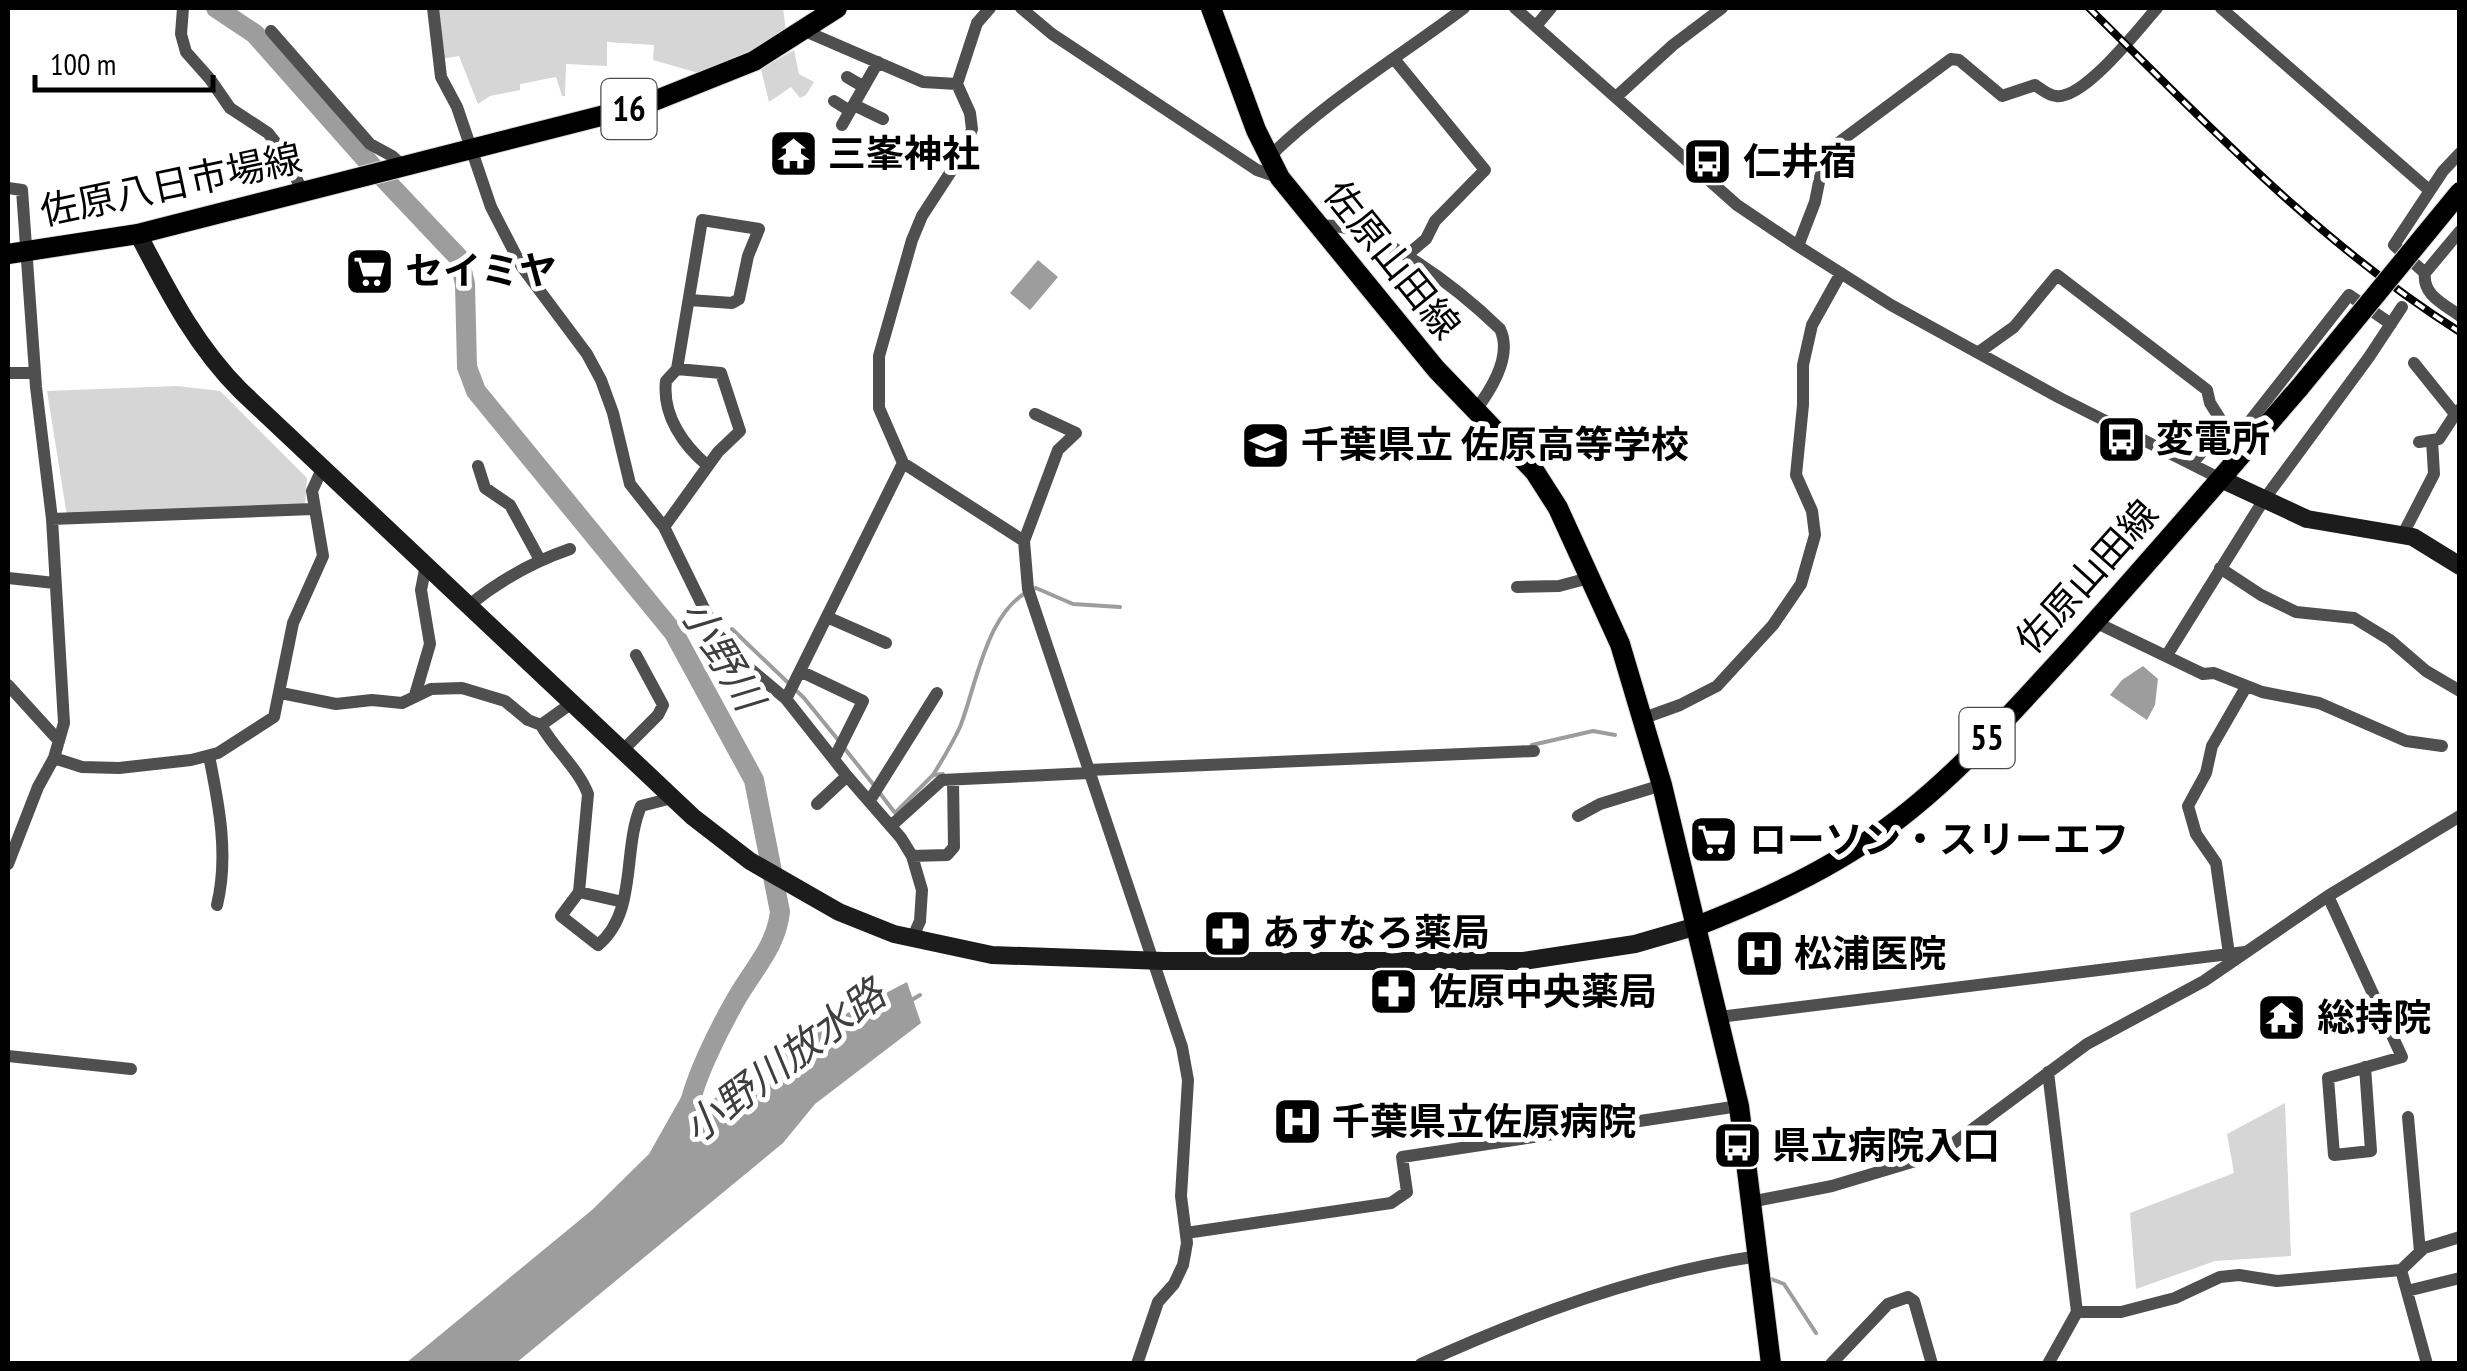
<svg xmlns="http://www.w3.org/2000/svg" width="2467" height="1371" font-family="'PT Sans Narrow','Noto Sans JP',sans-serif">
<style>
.green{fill:#d6d6d6}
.water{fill:#9d9d9d}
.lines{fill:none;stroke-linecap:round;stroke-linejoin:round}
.stream{stroke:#9d9d9d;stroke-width:4}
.river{stroke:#9d9d9d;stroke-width:20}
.primary-casing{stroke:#dbdbdb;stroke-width:22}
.street{stroke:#4f4f4f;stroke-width:12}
.secondary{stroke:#1c1c1c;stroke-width:18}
.primary{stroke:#000;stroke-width:20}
.rail-casing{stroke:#000;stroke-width:8}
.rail{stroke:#fff;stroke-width:4;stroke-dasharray:11;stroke-linecap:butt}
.primary-bridge-casing{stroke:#dbdbdb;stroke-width:22;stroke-linecap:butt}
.primary-bridge{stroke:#000;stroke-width:20}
.labels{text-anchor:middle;stroke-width:10;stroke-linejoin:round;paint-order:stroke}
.shield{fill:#fff;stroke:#4c4c4c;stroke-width:2.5}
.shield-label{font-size:35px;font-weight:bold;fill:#000}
.poi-label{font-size:38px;font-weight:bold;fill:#000;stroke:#fff;text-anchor:start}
.street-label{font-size:38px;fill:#000;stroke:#fff}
.water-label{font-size:40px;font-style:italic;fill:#3e3e3e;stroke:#fff}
</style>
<rect width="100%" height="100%" fill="#fff"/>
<path class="green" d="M439,8H783L786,32L759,50L702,74L653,60L654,45L607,42V66L566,64L565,96H562L556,77L520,84V90L490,96L478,104L459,56L441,59Z
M794,50L799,74L814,82L806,95L800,98L791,87L769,102L761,69Z
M177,386L220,391L307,478L305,506L67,516L47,391Z
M2285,1103L2291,1256L2215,1261L2136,1289L2130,1213L2234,1173L2227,1134Z"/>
<path class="water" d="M1038,260L1058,277L1030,310L1010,293Z
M2143,666L2158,679L2155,705L2147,720L2110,695L2122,680Z
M907,982L921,1023L815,1104L783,1143L516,1363H406L592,1210L649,1154L684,1092L704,1104L747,1081L786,1045Z"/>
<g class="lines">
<path class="stream" d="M732,629L804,698L839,741
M1532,745L1593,731L1615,735
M845,749L873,784
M933,775C943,759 952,744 960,727C977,684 987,605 1036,588L1073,604L1120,607
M879,792L895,813L933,775L943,774
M910,1001L920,995
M1771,1279L1784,1284L1816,1333"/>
<path class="river" d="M216,8L255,34L371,165L459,258L465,284L467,367L476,391L674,633L754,780L780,912C776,946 755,967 738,996C720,1027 690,1085 687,1120"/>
<defs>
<path id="primary" d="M1211,8L1256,130L1280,178L1436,369L1535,472L1558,508L1620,644L1662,785L1739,1106L1771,1364
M8,254L138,234L644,105L754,61L837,8
M1697,926C1773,896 1846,862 1910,810C1967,764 2015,709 2065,655C2145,567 2222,477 2300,387"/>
</defs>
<use href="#primary" class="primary-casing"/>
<path class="street" d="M183,8L181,34L186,52L210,79L230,108L268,133L283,152L303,192
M433,8L441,77L457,107L491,207L522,267L587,354L601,380L613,413L630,484L664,527L715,631L742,662L786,699L847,776L901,838L912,856L922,890L920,921L912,939
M990,8L977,23L957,84L970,113L972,129L963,153L922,216L912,240L879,356V408L903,463L1024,541L1028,589L1182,1047L1188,1080L1181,1196L1187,1243L1183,1265L1174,1284L1158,1302L1137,1364
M1021,8L1052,34L1257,170L1280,178
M1515,8L1737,205L1798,246L1891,305L2060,398L2221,479
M2221,8L2429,190
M1536,26L1551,8
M271,31L370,144L392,156L404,167
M805,31L923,82L957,84
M1395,60L1485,170L1435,221L1426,239L1407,255
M847,77L864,87
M1616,97L1673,45L1722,8
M834,101L850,111
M854,105L883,119
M842,125L878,62
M2460,153L2443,171L2394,245L2425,273C2422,295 2444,304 2460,316
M1268,158C1327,100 1399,57 1464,8
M8,188L22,190L36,387L52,519L64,723L54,758L38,787L8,864
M1319,226C1372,219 1463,293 1500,329C1513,356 1491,390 1475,411
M1798,246L1815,202L1820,177L1834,146L1951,59L1959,60L2002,96L2035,85C2041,89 2049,96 2056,96C2084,100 2139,28 2157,8
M2425,273L2460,231
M689,300L732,303L739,299L748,256L759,229L702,220L677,369L666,381C662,415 683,445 708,466
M1979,352L2014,327L2057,275L2207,390L2210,403L2224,425L2192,464
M2414,363L2455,414
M8,373H35
M2419,442L2439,439L2458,410
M478,466L485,488L510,505L540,560
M2228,466L2232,444L2349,295L2391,324
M52,519L313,509
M664,527L718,452L740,431L721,373L677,369
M2403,534L2434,474L2432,440
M1024,541L1058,450L1076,433L1035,414
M2220,568L2261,595L2296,612L2354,618L2390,640L2426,671L2460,691
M8,578L55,583
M1517,587L1559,586L1589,578
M468,606C500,580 532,562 570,549
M827,617L886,643
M2095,622L2203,674L2214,673L2262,692L2319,703L2406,741L2442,746
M2167,655L2263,501L2369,357L2402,307
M802,672L863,701L834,759
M8,685L59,741
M281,693L336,704L372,700L402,703L431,689L462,688L505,701L528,720L541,725
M415,695L430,644L421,590L426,565
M786,699L903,463
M572,703L541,725C555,750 578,768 588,794L579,892L561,916L598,945C638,912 622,850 641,806L672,798
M1644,718L1680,705L1717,686L1773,625L1801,584L1815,535L1812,511L1796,475L1803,405V365L1812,325L1841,273
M622,751L658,715L663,705L636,655
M209,756C219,805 229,856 217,905
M54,758L82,767L119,768L191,760L218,753L274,717L293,623L323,556L312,491L322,469
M1088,770L1534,751
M870,800L937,693
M817,804L847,776
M1578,816L1600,804L1662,785
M892,825L942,780L1089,773
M912,856L947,855L954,847L953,780
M579,892L623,902
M2328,896L2402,1057L2328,1078L2334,1155L2371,1151L2365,1067
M2229,954L2216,863L2196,834L2188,806L2206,773L2212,746L2246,687
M1719,1017L2245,952
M8,1056L131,1069
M2408,1117L2420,1252
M1750,1202L1832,1186L1922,1159L1951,1145L2087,1044L2204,981L2328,896L2460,816
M1186,1233L1391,1203L1407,1192L1402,1157L1739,1106
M2401,1270L2427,1364
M2407,1291L2460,1278
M2077,1312H2121L2175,1298L2220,1277L2239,1275L2277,1281L2401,1270L2424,1248L2460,1237
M1421,1364C1529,1315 1639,1274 1758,1256
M1831,1364L1888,1304L1908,1297L1914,1301L1932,1364
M2048,1364L2077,1312L2048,1072"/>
<path class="secondary" d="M138,234C168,291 195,345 241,391L693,817L750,861L839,912L894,934L992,955L1164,961H1523L1635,944L1697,926
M2221,479L2307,519L2413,537L2460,566"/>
<use href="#primary" class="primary"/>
<defs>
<path id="rail" d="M2089,8C2206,123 2320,244 2460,332"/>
</defs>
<use href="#rail" class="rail-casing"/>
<use href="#rail" class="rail"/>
<defs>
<path id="primary-bridge" d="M2300,387L2460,192"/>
</defs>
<use href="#primary-bridge" class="primary-bridge-casing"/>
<use href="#primary-bridge" class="primary-bridge"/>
</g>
<defs>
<symbol id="temple-square" viewBox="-11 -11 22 22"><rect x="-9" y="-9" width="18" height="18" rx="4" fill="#000" stroke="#fff"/><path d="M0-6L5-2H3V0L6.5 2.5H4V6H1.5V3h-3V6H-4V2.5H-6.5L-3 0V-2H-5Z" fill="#fff"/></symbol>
<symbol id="bus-square" viewBox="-11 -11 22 22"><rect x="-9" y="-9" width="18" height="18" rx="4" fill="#000" stroke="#fff"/><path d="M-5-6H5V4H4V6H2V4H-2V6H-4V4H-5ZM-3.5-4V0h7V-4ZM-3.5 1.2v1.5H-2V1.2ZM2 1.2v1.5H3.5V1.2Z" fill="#fff"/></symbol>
<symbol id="supermarket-square" viewBox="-11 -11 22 22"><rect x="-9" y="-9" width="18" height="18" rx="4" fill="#000" stroke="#fff"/><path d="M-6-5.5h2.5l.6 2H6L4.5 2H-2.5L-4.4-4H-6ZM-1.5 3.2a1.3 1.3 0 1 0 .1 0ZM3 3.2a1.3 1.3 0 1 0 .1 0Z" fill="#fff"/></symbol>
<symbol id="school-square" viewBox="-11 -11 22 22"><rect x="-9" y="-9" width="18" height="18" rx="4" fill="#000" stroke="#fff"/><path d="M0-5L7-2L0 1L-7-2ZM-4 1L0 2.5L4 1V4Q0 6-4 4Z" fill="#fff"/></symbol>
<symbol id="pharmacy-square" viewBox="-11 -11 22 22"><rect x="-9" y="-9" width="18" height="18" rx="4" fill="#000" stroke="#fff"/><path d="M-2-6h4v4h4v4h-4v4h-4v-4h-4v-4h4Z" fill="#fff"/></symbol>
<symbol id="hospital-square" viewBox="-11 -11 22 22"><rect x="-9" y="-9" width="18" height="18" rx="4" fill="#000" stroke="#fff"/><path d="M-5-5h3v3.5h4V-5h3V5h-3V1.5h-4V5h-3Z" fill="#fff"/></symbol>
</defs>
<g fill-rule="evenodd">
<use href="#temple-square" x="766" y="126" width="55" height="55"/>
<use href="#bus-square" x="1680" y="134" width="55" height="55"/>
<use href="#supermarket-square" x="342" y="244" width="55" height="55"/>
<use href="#bus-square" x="2094" y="412" width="55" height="55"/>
<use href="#school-square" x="1238" y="418" width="55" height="55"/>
<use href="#supermarket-square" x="1686" y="812" width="55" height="55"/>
<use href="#pharmacy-square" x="1200" y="906" width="55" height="55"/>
<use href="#hospital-square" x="1732" y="926" width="55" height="55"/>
<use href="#pharmacy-square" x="1366" y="964" width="55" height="55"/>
<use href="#temple-square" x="2254" y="990" width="55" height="55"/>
<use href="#hospital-square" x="1270" y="1094" width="55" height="55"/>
<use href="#bus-square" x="1710" y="1118" width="55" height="55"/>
</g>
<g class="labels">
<g class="shield">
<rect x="601.5" y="79" width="55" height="60" rx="8"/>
<rect x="1959.5" y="708" width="55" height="60" rx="8"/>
</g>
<g class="shield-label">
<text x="629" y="121">16</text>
<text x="1987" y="750">55</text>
</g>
<g class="poi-label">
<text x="828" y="167">三峯神社</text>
<text x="1743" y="175">仁井宿</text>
<text x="405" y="284">セイミヤ</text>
<text x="2156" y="452">変電所</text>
<text x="1301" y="458">千葉県立 佐原高等学校</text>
<text x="1749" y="853">ローソン・スリーエフ</text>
<text x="1262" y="946">あすなろ薬局</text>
<text x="1794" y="967">松浦医院</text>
<text x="1429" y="1005">佐原中央薬局</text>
<text x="2317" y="1031">総持院</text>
<text x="1332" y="1135">千葉県立佐原病院</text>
<text x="1772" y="1159">県立病院入口</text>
</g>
<g class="street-label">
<text transform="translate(171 185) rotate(-12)" y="13">佐原八日市場線</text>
<text transform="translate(1392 260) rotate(51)" y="13">佐原山田線</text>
<text transform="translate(2087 577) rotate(-48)" y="13">佐原山田線</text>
</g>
<g class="water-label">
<text transform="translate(722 655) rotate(59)" y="14">小野川</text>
<text transform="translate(784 1061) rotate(-37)" y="14">小野川放水路</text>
</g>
</g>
<rect width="2467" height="1371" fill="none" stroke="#000000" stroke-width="20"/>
<path d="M35 75v15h178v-15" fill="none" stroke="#000000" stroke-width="5"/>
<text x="50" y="75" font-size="30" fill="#000000" stroke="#ffffff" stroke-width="8" paint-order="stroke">100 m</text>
</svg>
